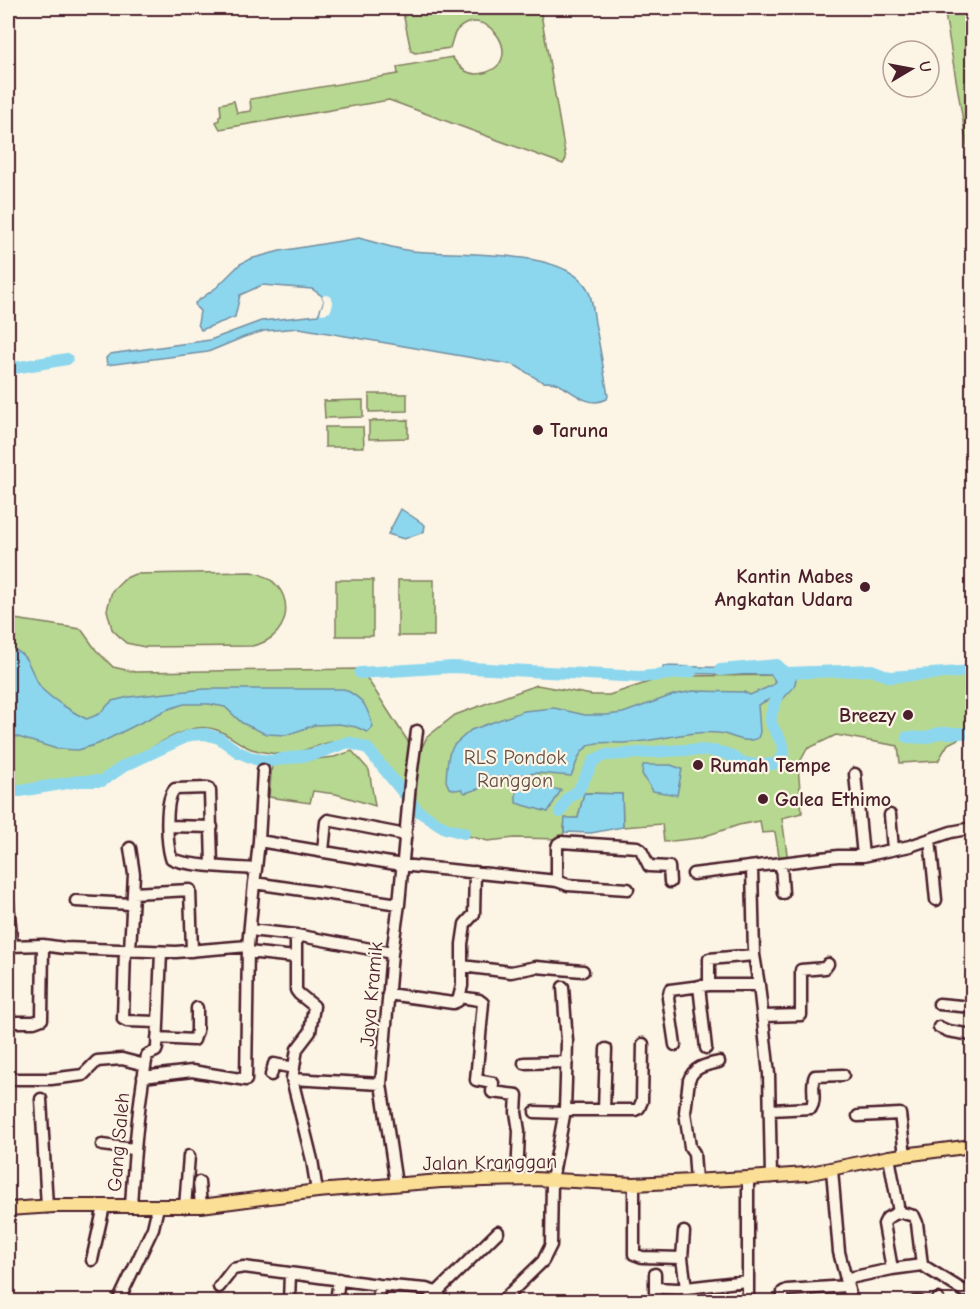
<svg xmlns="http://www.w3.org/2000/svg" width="980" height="1309" font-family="'Comic Neue',sans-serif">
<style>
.green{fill:#b7d891;stroke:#807c5e;stroke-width:1.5}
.water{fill:#8dd7ee;stroke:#728da0;stroke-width:1.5}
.pier{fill:#fcf5e5}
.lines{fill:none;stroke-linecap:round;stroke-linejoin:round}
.river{stroke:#8dd7ee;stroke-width:12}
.minor-casing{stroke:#4a1f2b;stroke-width:15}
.major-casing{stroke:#4a1f2b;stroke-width:16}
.minor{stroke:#fcf5e5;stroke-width:10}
.major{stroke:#fbdf96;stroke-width:12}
.poi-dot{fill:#4a1f2b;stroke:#fcf5e5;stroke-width:2}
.labels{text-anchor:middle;stroke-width:4.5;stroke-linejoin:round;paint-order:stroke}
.poi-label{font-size:20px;font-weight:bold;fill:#4a1f2b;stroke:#fcf5e5;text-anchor:start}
.park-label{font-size:20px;fill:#654d44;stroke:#fcf5e5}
.street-label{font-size:20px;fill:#4a1f2b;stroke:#fcf5e5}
</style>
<rect width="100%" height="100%" fill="#fcf5e5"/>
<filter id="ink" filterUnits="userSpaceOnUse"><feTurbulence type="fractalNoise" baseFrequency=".0167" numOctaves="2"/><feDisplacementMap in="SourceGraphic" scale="12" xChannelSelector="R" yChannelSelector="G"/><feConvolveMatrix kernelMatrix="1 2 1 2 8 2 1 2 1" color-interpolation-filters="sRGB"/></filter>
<g filter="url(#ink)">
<path class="green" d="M402,8H540L566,159L563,164L389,100L220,129L216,122L219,120V116L221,115L220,104L234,101L237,113L251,111L250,99L398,74L397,67L452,57C460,68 468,77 483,73C528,63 487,0 457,30C453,35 452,42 450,48L415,53L411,51Z
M944,8H972V175Z
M369,394H407V411L369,412Z
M363,400V417L325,418L324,401Z
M408,420V438L369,439V421Z
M325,427H363L364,447H325Z
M252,572C297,581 297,637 252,646L145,647L126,643L112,629L107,610L112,591L126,578L135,574Z
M336,580H373V636H336Z
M398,580H434V636H398Z
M8,618L81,629L96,650L113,667L135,672L361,669L409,743L422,747L427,737L455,715L537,685L592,695H609L655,680L675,676L797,675L803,672H972V732L948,744L938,761L900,763L898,746L836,735L807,749L798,766L802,813L782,818L788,861L780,862L775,832L762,833L760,821L739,825L699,838L664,842L662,824L623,827L622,794L584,793L578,818L565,819L563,839L515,838L488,841L464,835L465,829C447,825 435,820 421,810L367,745C335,729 309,756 278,754C268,753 255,751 247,747C229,738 219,725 197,728C173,731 126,764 103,777C93,780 85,778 75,779C52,781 31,792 8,785Z
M352,751L369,770L375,806L336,794L313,791L310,803L269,797L272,764L334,757Z"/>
<path class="water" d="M359,238C377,243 394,249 412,251C455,256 563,247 587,288C593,298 593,312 595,323C600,347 604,372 608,396L607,399C588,409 573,391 558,384C553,381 549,383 544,382C538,381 521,368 514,365L299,328L264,331L244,337L208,352L107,365L106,358L110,354L210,340L261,321L318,315L324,301L322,296L312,289L262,285L240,295L235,317L201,330L198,324L200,311L196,307L195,303L217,287L240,264L250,259L280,251Z
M401,509L425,525L424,532L404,539L388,534Z
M8,648C32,652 29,675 43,690C52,699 75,714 87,719L99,714L112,701L129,697L205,689H344C364,699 367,706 373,727L367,732L356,727L339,724L315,725L286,735L266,734L242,723L225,707L209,704H184L166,710L98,744L78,750L57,749L8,734Z
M663,666L777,669L819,667V672H803L797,675L794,687L781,701L774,697L758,705L760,732L758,738C743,745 732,734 718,733C686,730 653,743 622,743C612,743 599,741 590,745C577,752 577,765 571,776L537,773L500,777L491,780L481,788L465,793L461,789L456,790L449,788L446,781L447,766L449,754L454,745L471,730L524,711L554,708L585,715H607L623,713L673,695L693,691L744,692L750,695L773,685L775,681L771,675L663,673Z
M643,765H671L682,769L677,795L653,791L642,774Z
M540,787L561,790L548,812L516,803V790Z
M584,793L622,794L623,827L591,833L564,832L565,818H578Z"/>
<path class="pier" d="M326,295L330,296L333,304L330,312L323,314L320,313L324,301L322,296Z"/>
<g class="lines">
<path class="river" d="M8,369L67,359
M720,670L777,665L785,673L872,670L890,677L972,671
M360,673L453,667L641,677L691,672
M907,737L925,738L939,733H972
M8,790L20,791L79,781H102L124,766L190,735L205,734L219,738L238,752L255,759L270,761L315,754L348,742L367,748L418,811L445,828L464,833
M560,812L568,798L578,791L594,760L605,755C640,755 693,745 724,753C732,755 737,761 745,763C753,765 774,767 780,760C792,748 773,733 771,722C769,710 780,695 783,683"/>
<defs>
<path id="minor" d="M855,774L863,856
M890,815L893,849
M168,826L212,827
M930,839L936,900
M259,841L402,865L557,881L568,885L628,889
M323,851L326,822L328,820L406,835
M781,864L783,893
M212,866L210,791L208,788L175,789C164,799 167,844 171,858C182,866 239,868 256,869L254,883
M752,868L754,955L759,985L769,1074L771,1177
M256,869L259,841L263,770
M693,874L838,856H863L910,846L951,832L972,828
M557,881V847L558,844L561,842L637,847L641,850L649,866L669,867L670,882
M133,893L190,890L192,951
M76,901L131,904
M8,903L12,946
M250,930L296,935L392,953
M296,935V990L299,994L314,1006L310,1032L297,1049L292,1079L312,1160L317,1191
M8,946L43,945L64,948L176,952L248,946L254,883L399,904
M125,950L123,1019L127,1021L157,1022
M130,950L134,874L130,848
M248,952L295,957
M462,966L511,972L536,967L583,971
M709,985V959L754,955
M699,986L706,1048
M388,994L453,1003L458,1001L462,986V944L465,924L474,914L475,872
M460,997L479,1000L483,1003L476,1080L493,1083L492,1092L517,1095L516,1112L519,1131L517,1179
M939,1004L972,1007
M763,1016L801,1015V970L825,968L828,964
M8,1022H34L42,1019L43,945
M939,1027L948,1031L972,1035
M157,1038L194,1040L197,1031V1008
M675,1045L668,998L670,990L709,985H759
M524,1063L567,1062
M271,1075L274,1064L294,1068
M143,1077L192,1071L246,1080L248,946
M8,1079H51L83,1075L97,1061L122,1059L145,1065
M292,1079L381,1084
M41,1099L47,1207
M565,1110H635L639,1108L642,1101L643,1044
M604,1110L606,1049
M770,1110L811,1108C817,1099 810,1086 815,1076L843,1075
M535,1112L564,1113
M858,1116L900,1114L905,1155
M102,1145L134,1149
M889,1157L899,1212L914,1216L917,1223L922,1265
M832,1170L839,1252L852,1302
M748,1178V1302
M696,1181L694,1153L690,1147L685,1112L689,1080C694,1066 707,1065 719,1062
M199,1182L201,1206
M396,1184L381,1084L392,953L399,904L410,784L417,731
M634,1184V1254L642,1257L682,1258
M131,1206C134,1155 138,1105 147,1055L156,1051L157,1048L161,952
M185,1207L189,1156
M899,1212L887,1218L884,1224L892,1269L922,1265L964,1291L972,1290
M684,1232L682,1258L686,1288
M92,1260L104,1206
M655,1274V1302
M845,1279L892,1269
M219,1287L233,1269L244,1267L379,1285L426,1289L436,1292L445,1302
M655,1288L678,1289L746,1281
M938,1299V1302
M118,1302L153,1228L158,1207
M289,1302L290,1273
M336,1302L339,1279
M378,1302L379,1285
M427,1302L498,1232
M501,1302L543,1261L551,1245L552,1180L565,1110L566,1080L567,1041L563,987
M783,1302V1292L787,1290L847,1286
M915,1302H920"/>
<path id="major" d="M8,1209L54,1206H201L317,1191L441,1181L534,1179L634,1184L748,1178L806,1174L889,1157L972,1146"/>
</defs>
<use href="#minor" class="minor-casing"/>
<use href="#major" class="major-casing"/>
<use href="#minor" class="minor"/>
<use href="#major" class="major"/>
</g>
</g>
<g class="poi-dot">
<circle cx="538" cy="430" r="6"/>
<circle cx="865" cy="587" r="6"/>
<circle cx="908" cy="715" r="6"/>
<circle cx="698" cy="765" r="6"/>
<circle cx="763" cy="799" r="6"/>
</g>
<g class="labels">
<g class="poi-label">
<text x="550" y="437">Taruna</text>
<text x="853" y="583" text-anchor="end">Kantin Mabes<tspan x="853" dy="23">Angkatan Udara</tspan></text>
<text x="896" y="722" text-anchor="end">Breezy</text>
<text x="710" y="772">Rumah Tempe</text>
<text x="775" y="806">Galea Ethimo</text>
</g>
<g class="park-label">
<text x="515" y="764">RLS Pondok<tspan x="515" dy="23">Ranggon</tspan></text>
</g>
<g class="street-label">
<text transform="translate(371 994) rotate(-85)" y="7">Jaya Kramik</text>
<text transform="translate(118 1142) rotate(-85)" y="7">Gang Saleh</text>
<text transform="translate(490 1162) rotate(-1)" y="7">Jalan Kranggan</text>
</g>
</g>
<rect width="980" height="1309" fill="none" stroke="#fcf5e5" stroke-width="30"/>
<rect x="15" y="15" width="950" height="1279" fill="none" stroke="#4a1f2b" stroke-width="2" filter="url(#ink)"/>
<g transform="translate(911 69) rotate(80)"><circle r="28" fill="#fcf5e5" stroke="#b59f9b" stroke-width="1.5"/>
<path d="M0-4.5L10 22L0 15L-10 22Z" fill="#4a1f2b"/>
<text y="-9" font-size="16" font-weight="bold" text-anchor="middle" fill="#4a1f2b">U</text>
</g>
</svg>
